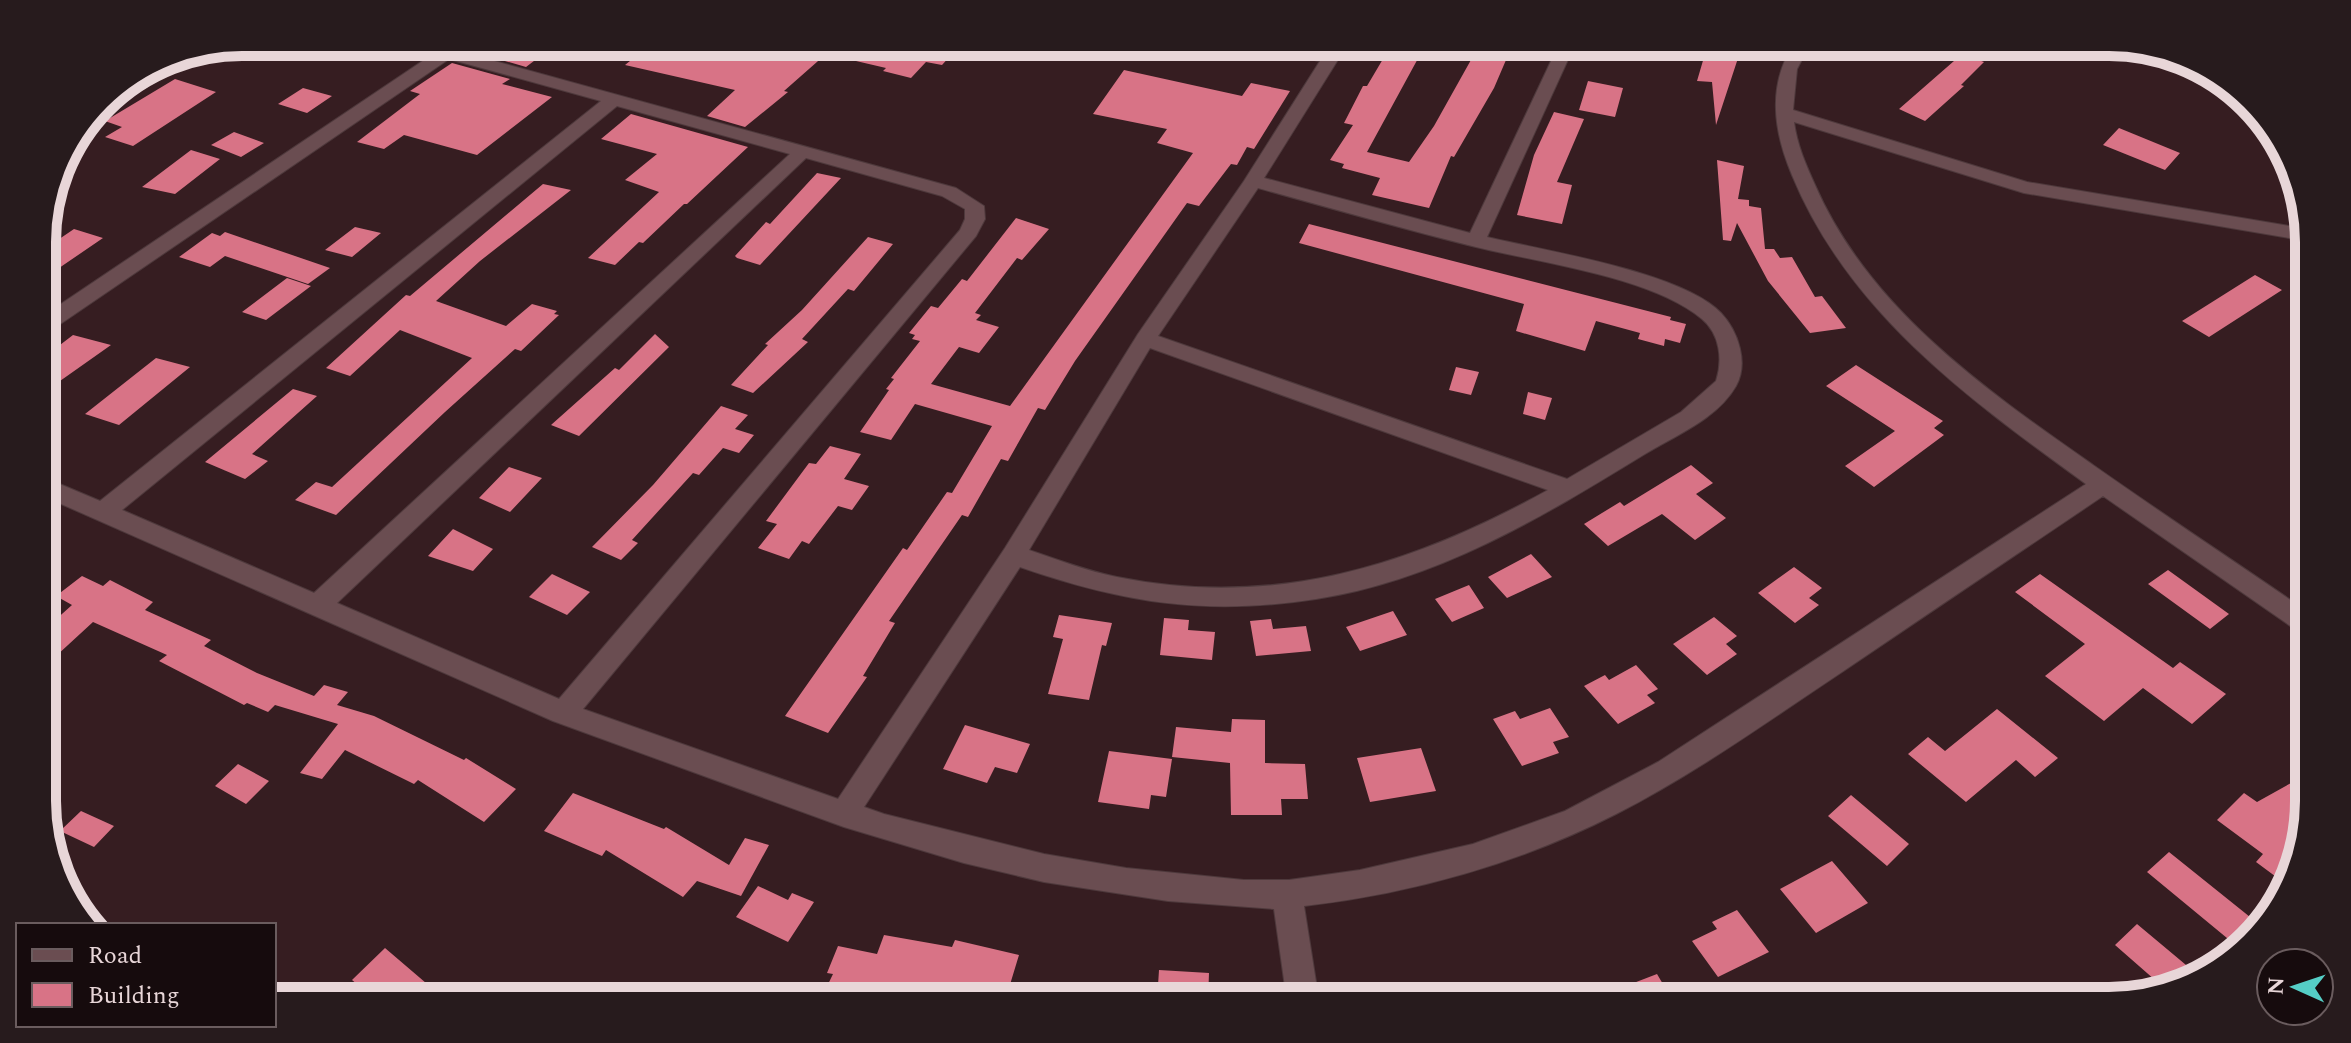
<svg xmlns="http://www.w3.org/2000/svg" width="2351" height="1043" font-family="Spectral,serif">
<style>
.building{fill:#d87386}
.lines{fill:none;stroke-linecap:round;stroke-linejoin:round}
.minor-casing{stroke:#4e393c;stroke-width:2}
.minor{fill:#6a4d51;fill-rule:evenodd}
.rim{fill:none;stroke:#e8d6d8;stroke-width:10}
</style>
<rect width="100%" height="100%" fill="#361d21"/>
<path class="building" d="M520,42H559L526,67L498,59Z
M675,42H963L942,65L926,62L911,78L883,71L886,68L826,54L784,91L788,92L745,127L707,116L735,90L625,65L646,48L674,55Z
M1393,42H1427L1367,152L1409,162L1434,126L1481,42L1512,46L1494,88L1454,157L1451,156L1429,208L1372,195L1380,178L1342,168L1344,164L1330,160L1353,125L1344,123L1363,86H1367Z
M1713,42H1737L1734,48L1741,49L1716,125L1712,82L1697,81L1707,47L1711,48Z
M1962,54L1984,62L1961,85L1964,86L1925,121L1899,109Z
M452,63L510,79L502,84L552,97L477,155L404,135L384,149L357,142L420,94L410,91Z
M1124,70L1242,96L1251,83L1290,91L1254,149L1247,147L1237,165L1231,164L1199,206L1187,203L1075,361L1045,410L1038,408L1008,461L1001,459L968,517L962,515L889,621L895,623L863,676L867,677L828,733L785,716L903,548L907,550L947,492L952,493L992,426L915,404L891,440L860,432L889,390L886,389L894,379L891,378L920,341L912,339L915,335L909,333L931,306L938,308L962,279L967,281L1016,218L1049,229L1022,260L1017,258L975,313L981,315L976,320L999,327L979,353L959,347L931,384L1010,406L1193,153L1157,143L1167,129L1093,114Z
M175,79L216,92L133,146L105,137L122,127L105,121Z
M1588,81L1623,88L1615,117L1579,110Z
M303,88L332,96L307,113L278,104Z
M1554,112L1584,119L1557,182L1572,185L1562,224L1517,215L1534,155Z
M631,114L748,147L687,204H684L643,243L639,242L615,265L588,258L659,192L625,180L657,154L601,139Z
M2119,128L2180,153L2165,170L2103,145Z
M234,132L264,143L241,157L211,145Z
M191,150L220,159L175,194L142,187Z
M1717,160L1744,166L1738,199L1749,200V206L1761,208L1765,249H1774L1780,258L1792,257L1815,297L1822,296L1846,328L1810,333L1768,281L1737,223L1731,241L1723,240Z
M817,173L841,178L760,265L737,258L735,256L766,222L770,224Z
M543,184L571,190L480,261L436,301L506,326L532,304L557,311L554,314L559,315L521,351L515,349L445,412L336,515L295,500L316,482L332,487L472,358L400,330L350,376L326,368L406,295L410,296Z
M1309,224L1671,317L1670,320L1686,324L1680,343L1665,339L1664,346L1638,339L1640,333L1596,321L1585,351L1516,331L1524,304L1299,243Z
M355,227L381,233L352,257L325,250Z
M74,229L103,238L43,279V250Z
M225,232L330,268L308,284L225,256L210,267L179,257L212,233L220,236Z
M868,237L893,244L854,291L848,289L802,339L808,342L753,393L731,385L768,345L765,344L802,310Z
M2255,275L2282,290L2209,337L2182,321Z
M287,278L311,286L266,320L242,312Z
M655,334L669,347L579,436L551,425L615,368L619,370Z
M73,335L111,345L43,393V358Z
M156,358L190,367L119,425L85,414Z
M1856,365L1943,421L1934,428L1944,435L1874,487L1845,466L1895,431L1826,386Z
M1456,367L1479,372L1471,395L1449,390Z
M293,389L317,396L252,454L268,461L245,479L205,462Z
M1528,392L1552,398L1545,420L1523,414Z
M721,406L748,415L735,429L754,435L739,453L723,448L699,475L693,473L632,540L638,543L621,560L592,547L653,485Z
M830,446L861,454L844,479L869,486L852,510L838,506L809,544L802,541L789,559L758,548L777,524L766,521L809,463L816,464Z
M1691,465L1713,483L1696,494L1726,518L1695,540L1662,514L1608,546L1584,524L1620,502L1624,506Z
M509,467L542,478L510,512L479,498Z
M453,529L493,549L473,571L428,556Z
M1531,554L1552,577L1507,598L1488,577Z
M1794,567L1822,588L1809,598L1819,605L1795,623L1758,593Z
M2168,570L2229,614L2210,629L2148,584Z
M552,574L590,592L567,615L529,597Z
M2040,574L2173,668L2180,662L2226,694L2192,724L2143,688L2104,721L2045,676L2085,644L2015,592Z
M82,576L103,586L110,580L153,602L145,610L211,640L204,646L257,673L314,696L324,685L348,692L337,705L374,716L464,760L466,758L516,789L484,822L418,780L414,784L345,750L322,779L300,773L338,724L275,705L268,712L247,703L244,705L159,661L167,655L93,622L43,668V631L72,605L56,596Z
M1469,585L1484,608L1452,622L1435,599Z
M1393,611L1407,635L1360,651L1346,627Z
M1059,615L1112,623L1106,646L1102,645L1089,700L1048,694L1063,639L1053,637Z
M1714,617L1737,636L1726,644L1737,654L1707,675L1673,644Z
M1164,618L1189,620L1188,630L1215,632L1212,660L1160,655Z
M1271,619L1273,629L1306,626L1311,651L1256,656L1250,621Z
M1636,665L1658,689L1647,695L1655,703L1618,724L1584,686L1605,675L1609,680Z
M1550,708L1569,737L1553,742L1559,753L1522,766L1493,719L1515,711L1520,719Z
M1997,709L2058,758L2035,777L2016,760L1966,802L1908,754L1928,737L1945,751Z
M1232,719L1265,720V763L1305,764L1308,799H1281L1282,815H1231L1230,763L1172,757L1176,727L1231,732Z
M965,725L1030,744L1017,773L995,767L987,783L943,769Z
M1421,748L1436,791L1370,802L1357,758Z
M1109,751L1172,759L1166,797L1151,795L1149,809L1098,802Z
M238,764L269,781L246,804L215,786Z
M2309,773V801L2294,877L2287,885L2256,862L2263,854L2217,820L2244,793L2257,802Z
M573,793L664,829L666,827L729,865L745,838L769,845L741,896L697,881L683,897L606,850L602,856L544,831Z
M1851,795L1909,844L1887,866L1828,816Z
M81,811L114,826L94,847L60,831Z
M2169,852L2255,921L2233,943L2147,872Z
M1832,861L1868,903L1816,933L1780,889Z
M758,886L788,900L792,893L814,902L788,942L736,917Z
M1737,910L1769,952L1718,977L1692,941L1717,929L1712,922Z
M2137,924L2198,975L2163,987L2115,945Z
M884,935L952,947L955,940L1019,955L1005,1001H960L928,994L927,1001H820L833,974L827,973L838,946L877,954Z
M385,948L447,1001H377L352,980Z
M1159,970L1209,973L1208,1001H1157Z
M1657,974L1673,1001H1592V999Z"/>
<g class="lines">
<defs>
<path id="minor" d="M398,42H425L956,188L984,206L985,219L976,236L583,709L838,799L1005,548L1138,334L1244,181L1320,61L1240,47L1232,42H1268L1326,52L1333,42H1349L1264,178L1470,233L1560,42H1576L1487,237C1545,251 1682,272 1721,313C1738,331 1749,363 1736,386C1717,419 1676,435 1645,454C1542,517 1438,580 1316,599C1206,616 1124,603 1020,567L864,807L884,814L1044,854L1126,868L1244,880H1289L1360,870L1473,844L1565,811L1658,762L2086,484C1969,399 1849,313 1792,175C1773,130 1767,84 1795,42H1811L1797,69L1793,110L2027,182L2307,229V241L2024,193L1794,122C1797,145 1806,165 1815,185C1869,309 1986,390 2093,465C2164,515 2237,563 2308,612V635L2299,632L2103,496C2016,555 1929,613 1842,672C1768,721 1695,774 1616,814C1520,863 1411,894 1304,906L1319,1001H1287L1274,909L1168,901L1044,882L964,863L844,827L553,721L43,496V477L100,501L601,101L449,59L50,331L43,333V316L433,54L400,46ZM617,106L790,154L314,593L122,510ZM806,158L942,196L965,209V219L960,230L559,699L337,603ZM1258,188C1330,208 1403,229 1476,247C1541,263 1652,277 1702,319C1720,334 1723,360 1716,381L1681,412L1567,479L1158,336ZM1150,348L1548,490C1411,566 1274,609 1117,577C1087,571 1058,560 1029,550Z
M200,50L199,56L104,112H94C118,82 162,58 200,50Z"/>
</defs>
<use href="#minor" class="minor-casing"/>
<use href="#minor" class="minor"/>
</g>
<path d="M0 0H2351V1043H0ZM242 56H2109A186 186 0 0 1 2295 242V801A186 186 0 0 1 2109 987H242A186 186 0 0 1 56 801V242A186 186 0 0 1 242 56Z" fill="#271b1d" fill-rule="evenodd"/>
<path class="rim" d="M242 56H2109A186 186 0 0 1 2295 242V801A186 186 0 0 1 2109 987H242A186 186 0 0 1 56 801V242A186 186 0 0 1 242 56Z"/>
<rect x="16" y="923" width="260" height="104" fill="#160b0d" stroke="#6a5c5e" stroke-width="2"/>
<rect x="32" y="949" width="40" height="12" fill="#6a4d51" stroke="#6a5c5e" stroke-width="2"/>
<text x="88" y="963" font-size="24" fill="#e8d6d8">Road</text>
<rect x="32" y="983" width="40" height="24" fill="#d87386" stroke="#6a5c5e" stroke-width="2"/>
<text x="88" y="1003" font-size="24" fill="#e8d6d8">Building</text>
<g transform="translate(2295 987) rotate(273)"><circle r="38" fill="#160b0d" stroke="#6a5c5e" stroke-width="2"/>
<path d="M0-6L14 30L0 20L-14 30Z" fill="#55cec6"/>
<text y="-12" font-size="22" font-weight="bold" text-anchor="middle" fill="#e8d6d8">N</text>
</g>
</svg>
